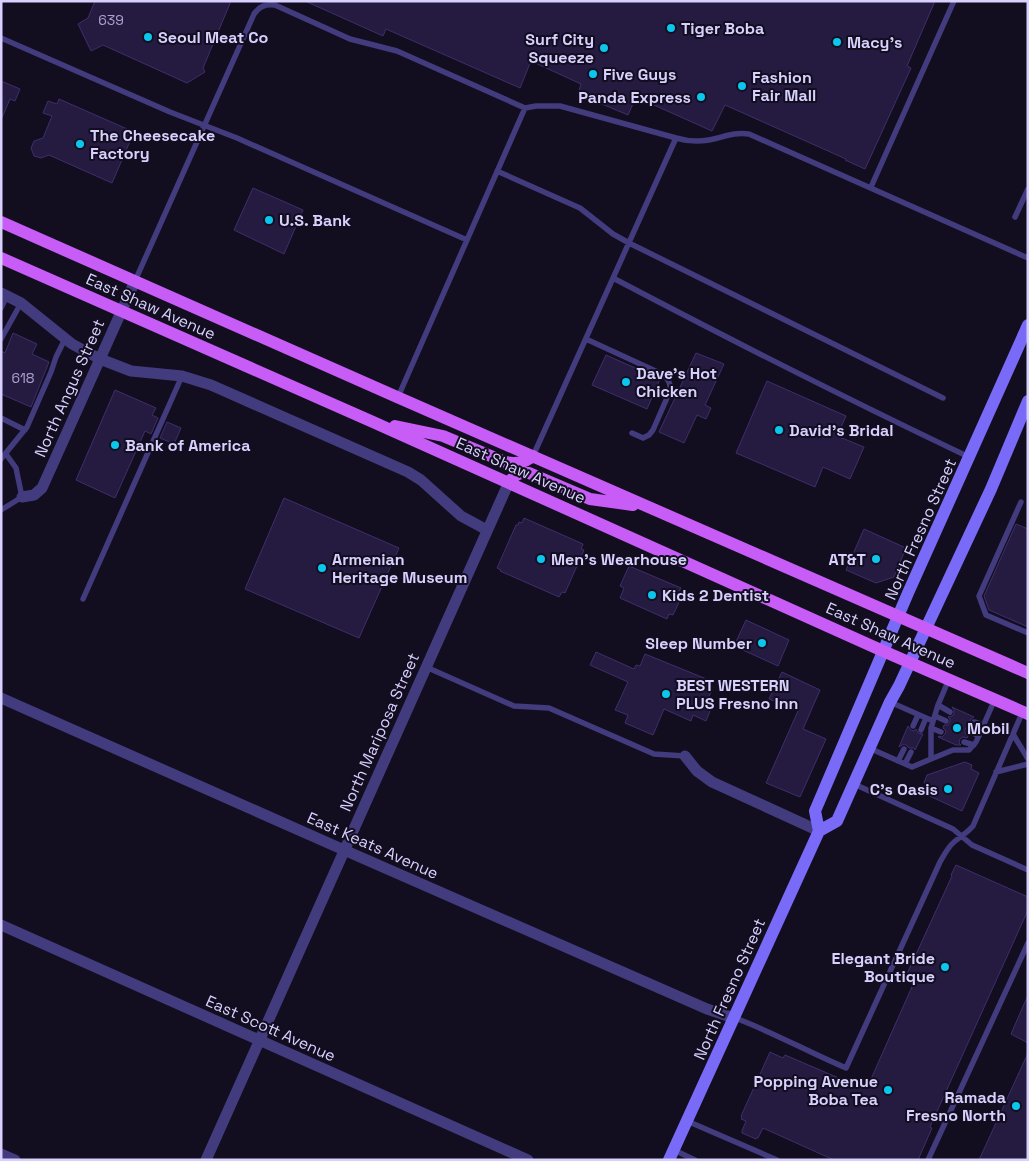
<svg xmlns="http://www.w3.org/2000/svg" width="1029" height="1161" font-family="'Space Grotesk',sans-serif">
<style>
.building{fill:#251b40;stroke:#3f2e6b}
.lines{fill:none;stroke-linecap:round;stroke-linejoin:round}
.service{stroke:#423b7d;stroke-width:5.5}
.minor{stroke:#423b7d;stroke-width:11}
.secondary{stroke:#796bf8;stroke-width:12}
.primary{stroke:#c85cf7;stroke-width:12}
.poi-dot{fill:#0bc6ed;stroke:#120e20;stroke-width:2}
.labels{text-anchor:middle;stroke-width:4;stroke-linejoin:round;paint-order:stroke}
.number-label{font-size:14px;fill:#aba3ce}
.poi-label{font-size:16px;font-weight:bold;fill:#d8d0fd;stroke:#120e20;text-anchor:start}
.street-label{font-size:16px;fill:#d8d0fd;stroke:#120e20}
</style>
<rect width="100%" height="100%" fill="#120e20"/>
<path class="building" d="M95,1H231L203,68L205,72L187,83L103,45L91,51L78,24L88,18Z
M305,1H935L907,66L911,68L865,169L845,160L846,159L725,105L712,131L636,97L628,115L578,94L581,84L531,61L520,88L386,29L383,36Z
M1,81L20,89L15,101L10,99L1,120Z
M59,99L134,132L112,183L49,155L41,158L34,156L31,148L34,141L43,138L52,116L43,113L48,101L57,104Z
M253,188L303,210L284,254L234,230Z
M13,333L37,344L32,354L49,362L31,407L1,394V351L5,353Z
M696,353L724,364L705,405L711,408L706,419L697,415L684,443L659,432Z
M606,355L660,379L647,409L592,385Z
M767,381L846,416L837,436L864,447L850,479L823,467L815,487L736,453Z
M115,390L156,408L152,415L158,418L151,434L145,431L115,498L76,480Z
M167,422L181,428L174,444L160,438Z
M284,498L399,548L359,638L245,589Z
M524,518L583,544L581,549L584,550L565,593L562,592L559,597L500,571L501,570L497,568L516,525H518L519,522L522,523Z
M1016,524L1028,529V627L989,610L984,596Z
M864,529L906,548L894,577L876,583L846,570Z
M629,566L681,588L679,591L684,592L673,615L669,614L667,619L620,598L624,588L620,586Z
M746,620L789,640L778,666L734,646Z
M596,652L634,669L636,665L640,666L645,654L709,680L706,687L712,690L706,703L707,704L705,709L710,711L706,721L693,715L691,721L664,709L653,735L625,723L628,715L615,710L628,682L590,665Z
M782,672L820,690L803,729L826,739L800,797L766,783L798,711L769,699Z
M952,707L974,717L970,720V724L971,727H967L965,729V733L968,736L967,738L963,737L960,739L959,743L961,745H956L938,737L939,736L942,737L945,734L946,731L943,728L944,725H948L950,722V719L948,717L952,716L954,714V710Z
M908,726L911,730L914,731L916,729L918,733L923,734L915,750L914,748H909L906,745L904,744L899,747Z
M965,762L972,765L971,769L979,773L962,811L923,793L927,785L924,783L927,775Z
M956,865L1028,897V910L930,1127L932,1128L918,1160H834L763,1128L758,1138H756V1139L742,1133V1131L746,1121L741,1119L742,1117L741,1116L770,1052L783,1058L785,1055L855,1085L871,1079L915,980L906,976L952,876L951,875Z
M1028,995V1043L1011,1034Z
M1028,1053V1160H979Z"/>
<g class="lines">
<path class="service" d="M1,38L170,112L237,138L467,240
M497,171L580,208L613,234L629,243L943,398
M871,187L954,1
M1015,217L1028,189
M613,278C731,340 849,400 969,457
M135,281L254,14C260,6 265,4 275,5L350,39L397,51L525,108L536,106H560L676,138C686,141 698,142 709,140C725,137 732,132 749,134L1028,258
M1,308L7,296
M1,339L21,303
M586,339L662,374C668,379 671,383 670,391L653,430L649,435L643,438L632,433
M398,397L525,108
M1,418L25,430
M533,456L676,138
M1,459L27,427L51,372L56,357L65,339
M1021,502L979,596L986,615L1028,633
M1,510L22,497L16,468L6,454
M83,599L182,376
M426,667L514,706L549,708L654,754L685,756
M890,702L933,721
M938,705L950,712
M935,716L946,721
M974,722L984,725
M913,726L918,715
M931,728L941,732
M921,730L926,718
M969,731L979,736
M1013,734L1028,759
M964,742L974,745
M869,748L912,767L931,759V728L938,705L949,679
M931,759L953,750H969L976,742L995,699
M898,761L904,749
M905,764L911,752
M996,772L1028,764
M854,784L953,829L972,845L1028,870
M735,1018C773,1032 808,1052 846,1068L940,862C944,855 948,847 954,842C961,836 967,833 973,826L1023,711
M687,1121L777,1160
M674,1150L695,1160
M928,1160L1028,943"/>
<path class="minor" d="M1,293L21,303L72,344L100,359L131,371L182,376L211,385L408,472L421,480L461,516L487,530
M22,497L34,495L42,488L135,281
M1,698L344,850L707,1009L734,1018
M685,756L697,771L712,782L819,831
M1,925L528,1160
M1,1154L15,1160
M206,1160L509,482"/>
<path class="secondary" d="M819,831L837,821L890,702L899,686L991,489L1028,401
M669,1160L819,831L815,811L908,593L1028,325"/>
<path class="primary" d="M1,222L397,397L1028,673
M1,258L373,422L883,651L1028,714
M395,426L443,436L505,462C516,464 524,463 533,456
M509,482C515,475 519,472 529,473L590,499L633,505"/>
</g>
<g class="poi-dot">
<circle cx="671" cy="28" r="5"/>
<circle cx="148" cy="37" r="5"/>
<circle cx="837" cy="42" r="5"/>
<circle cx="604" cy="48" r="5"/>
<circle cx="593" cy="74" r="5"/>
<circle cx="742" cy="86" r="5"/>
<circle cx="701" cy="97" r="5"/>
<circle cx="80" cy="144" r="5"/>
<circle cx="269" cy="220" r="5"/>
<circle cx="626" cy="382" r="5"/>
<circle cx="779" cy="430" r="5"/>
<circle cx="115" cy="445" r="5"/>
<circle cx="541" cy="559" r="5"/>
<circle cx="876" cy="559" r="5"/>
<circle cx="322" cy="568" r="5"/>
<circle cx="652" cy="595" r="5"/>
<circle cx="762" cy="643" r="5"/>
<circle cx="666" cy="694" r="5"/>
<circle cx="957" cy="728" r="5"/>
<circle cx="948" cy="789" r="5"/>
<circle cx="945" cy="967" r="5"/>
<circle cx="888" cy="1090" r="5"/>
<circle cx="1016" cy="1106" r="5"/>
</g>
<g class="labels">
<g class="number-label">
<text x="111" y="25">639</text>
<text x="23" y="383">618</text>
</g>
<g class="poi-label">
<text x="681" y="34">Tiger Boba</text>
<text x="158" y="43">Seoul Meat Co</text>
<text x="594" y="45" text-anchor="end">Surf City<tspan x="594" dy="18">Squeeze</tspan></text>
<text x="847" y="48">Macy's</text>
<text x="603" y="80">Five Guys</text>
<text x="752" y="83">Fashion<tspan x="752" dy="18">Fair Mall</tspan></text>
<text x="691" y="103" text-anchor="end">Panda Express</text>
<text x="90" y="141">The Cheesecake<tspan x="90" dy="18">Factory</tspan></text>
<text x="279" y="226">U.S. Bank</text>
<text x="636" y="379">Dave's Hot<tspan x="636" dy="18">Chicken</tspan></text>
<text x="789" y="436">David's Bridal</text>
<text x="125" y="451">Bank of America</text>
<text x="332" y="565">Armenian<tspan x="332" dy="18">Heritage Museum</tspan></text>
<text x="551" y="565">Men's Wearhouse</text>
<text x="866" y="565" text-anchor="end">AT&amp;T</text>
<text x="662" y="601">Kids 2 Dentist</text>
<text x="752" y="649" text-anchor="end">Sleep Number</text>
<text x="676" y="691">BEST WESTERN<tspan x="676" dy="18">PLUS Fresno Inn</tspan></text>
<text x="967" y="734">Mobil</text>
<text x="938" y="795" text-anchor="end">C's Oasis</text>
<text x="935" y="964" text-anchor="end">Elegant Bride<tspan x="935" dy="18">Boutique</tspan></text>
<text x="878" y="1087" text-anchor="end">Popping Avenue<tspan x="878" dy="18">Boba Tea</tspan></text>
<text x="1006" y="1103" text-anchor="end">Ramada<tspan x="1006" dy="18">Fresno North</tspan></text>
</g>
<g class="street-label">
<text transform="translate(151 306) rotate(24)" y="6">East Shaw Avenue</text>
<text transform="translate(69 388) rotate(-66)" y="6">North Angus Street</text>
<text transform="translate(521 470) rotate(24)" y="6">East Shaw Avenue</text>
<text transform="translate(920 529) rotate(-66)" y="6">North Fresno Street</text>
<text transform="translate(891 635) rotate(24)" y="6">East Shaw Avenue</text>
<text transform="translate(379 732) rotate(-66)" y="6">North Mariposa Street</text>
<text transform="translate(373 845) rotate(24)" y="6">East Keats Avenue</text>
<text transform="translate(729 989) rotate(-66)" y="6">North Fresno Street</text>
<text transform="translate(271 1028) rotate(24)" y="6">East Scott Avenue</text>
</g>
</g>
<rect width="1029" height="1161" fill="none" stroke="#d8d0fd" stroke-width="5"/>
</svg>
